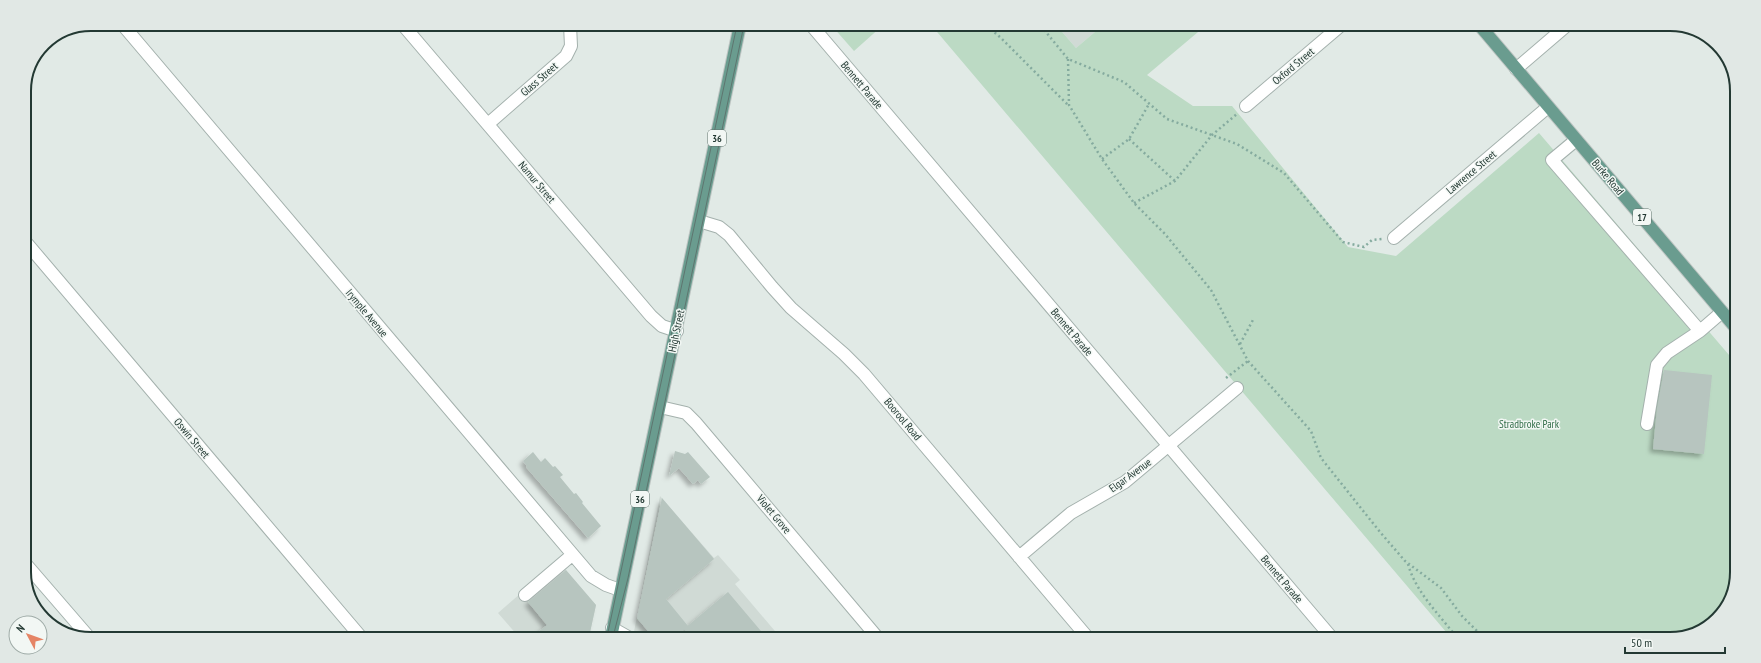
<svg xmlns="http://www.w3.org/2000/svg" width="1761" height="663" font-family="'PT Sans Narrow',sans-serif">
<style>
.built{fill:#d0dad5}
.green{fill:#bcdac4}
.building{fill:#b7c5bf;filter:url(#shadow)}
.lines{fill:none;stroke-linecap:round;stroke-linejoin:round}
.minor-casing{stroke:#a4b1ad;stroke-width:14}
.major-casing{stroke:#bdc4c2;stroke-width:14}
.path{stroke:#85ab9f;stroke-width:2.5;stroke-dasharray:2 3;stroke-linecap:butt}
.minor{stroke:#fff;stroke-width:12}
.major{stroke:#6a9c8f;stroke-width:12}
.tram{stroke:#5e756f;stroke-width:1}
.labels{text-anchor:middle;stroke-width:3;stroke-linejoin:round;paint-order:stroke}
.shield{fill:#f2f7f4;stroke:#61726d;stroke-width:1}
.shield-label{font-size:10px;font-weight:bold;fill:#233933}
.street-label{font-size:11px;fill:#233933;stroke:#f2f7f4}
.park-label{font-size:11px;fill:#316d48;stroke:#f2f7f4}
.rim{fill:none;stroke:#233933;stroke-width:2}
</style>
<defs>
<filter id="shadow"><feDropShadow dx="-3.5" dy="3.5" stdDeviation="2" flood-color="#0004"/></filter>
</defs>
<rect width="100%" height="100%" fill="#e1eae6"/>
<path class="built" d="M1057,26H1102L1076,48Z
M660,496L714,558L718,555L740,580L735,584L780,637H633Z
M558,561L596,605L589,637L518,636L498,613Z"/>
<path class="green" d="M832,26H882L854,51Z
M932,26H1057L1076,48L1102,26L1204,27L1147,75L1193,106H1232L1348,247L1396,256L1539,133L1735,362L1733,594L1711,625L1670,639H1452Z"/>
<path class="building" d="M1664,370L1712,375L1704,454L1653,449L1657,408Z
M675,451L685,454L688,452L710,477L701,484L698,480L693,484L679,468L669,476Z
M533,452L541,462L545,458L553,467L555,466L563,475L560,477L574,494L576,493L583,502L582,503L601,526L588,538L526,467L527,466L523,461Z
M662,498L714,559L666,599L688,626L676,637H653L637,618Z
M566,570L596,605L589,637L533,636L547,625L528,602Z
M728,592L766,637H690L684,629Z"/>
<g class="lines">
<defs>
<path id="minor" d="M122,24L591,576L606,585L620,590
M403,25L651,316L662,326L677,331
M812,26L1332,638
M1516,69L1565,27
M1246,106L1339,27
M488,124L566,56L571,46L570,25
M1576,140L1552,160L1700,331L1722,312
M699,221L719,227L729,235L772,287L791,308L844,354L864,374L1088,638
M1394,238L1548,107
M24,240L360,636
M660,407L686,413L696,423L877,637
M1647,424L1657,365L1667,353L1700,331
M1019,557L1071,513L1125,482L1237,388
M24,562L87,635
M525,595L572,555
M612,628L628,637"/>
<path id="major" d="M1481,27L1735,327
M611,637L740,25"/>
</defs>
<use href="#minor" class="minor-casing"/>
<use href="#major" class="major-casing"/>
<path class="path" d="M987,26L1001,38L1068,105
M1041,26L1068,59L1124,82L1167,119L1237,144L1284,173L1343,242L1364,247L1372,240L1382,239
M1068,59L1069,105L1102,159L1134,203L1165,234L1211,290L1248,361L1311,431L1321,458L1380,532L1405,561L1441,588L1462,616L1485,639
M1129,139L1175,181
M1102,159L1129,139L1149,104
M1134,203L1175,181L1212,135L1238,113
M1240,344L1254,318
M1226,378L1248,361
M1408,564C1416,593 1440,615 1458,639"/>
<use href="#minor" class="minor"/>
<use href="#major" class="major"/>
<path class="tram" d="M607,637L737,25
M613,637L628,578L744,25"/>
</g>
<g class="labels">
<g class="shield">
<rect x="708" y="130" width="18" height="16" rx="3"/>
<rect x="1633" y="209" width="18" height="16" rx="3"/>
<rect x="631" y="491" width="18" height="16" rx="3"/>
</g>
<g class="shield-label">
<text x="717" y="142">36</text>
<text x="1642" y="221">17</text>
<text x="640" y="503">36</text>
</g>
<g class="street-label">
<text transform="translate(1293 66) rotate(-40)" y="4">Oxford Street</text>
<text transform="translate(539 79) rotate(-41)" y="4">Glass Street</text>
<text transform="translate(862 85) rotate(50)" y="4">Bennett Parade</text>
<text transform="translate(1471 172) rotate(-40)" y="4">Lawrence Street</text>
<text transform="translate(1608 177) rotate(50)" y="4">Burke Road</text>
<text transform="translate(537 182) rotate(50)" y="4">Namur Street</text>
<text transform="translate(367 313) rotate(50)" y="4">Irymple Avenue</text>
<text transform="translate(676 331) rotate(-78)" y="4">High Street</text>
<text transform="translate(1072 332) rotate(50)" y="4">Bennett Parade</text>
<text transform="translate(903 419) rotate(50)" y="4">Boorool Road</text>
<text transform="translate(192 438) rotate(50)" y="4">Oswin Street</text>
<text transform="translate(1130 475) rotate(-36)" y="4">Elgar Avenue</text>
<text transform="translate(774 514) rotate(50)" y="4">Violet Grove</text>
<text transform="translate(1282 579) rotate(50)" y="4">Bennett Parade</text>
</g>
<g class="park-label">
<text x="1529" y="428">Stradbroke Park</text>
</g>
</g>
<path d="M0 0H1761V663H0ZM91 31H1670A60 60 0 0 1 1730 91V572A60 60 0 0 1 1670 632H91A60 60 0 0 1 31 572V91A60 60 0 0 1 91 31Z" fill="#e1e8e5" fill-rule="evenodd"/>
<path class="rim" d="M91 31H1670A60 60 0 0 1 1730 91V572A60 60 0 0 1 1670 632H91A60 60 0 0 1 31 572V91A60 60 0 0 1 91 31Z"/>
<g transform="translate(28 635) rotate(311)"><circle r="19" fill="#f2f7f4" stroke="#9faba7"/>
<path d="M0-3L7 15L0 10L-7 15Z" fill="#e58465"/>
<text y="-6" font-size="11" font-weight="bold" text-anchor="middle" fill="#233933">N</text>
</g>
<path d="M1625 647v6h100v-6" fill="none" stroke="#233933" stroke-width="2"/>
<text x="1631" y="647" font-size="12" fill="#233933" stroke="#f2f7f4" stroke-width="3" paint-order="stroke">50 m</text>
</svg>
